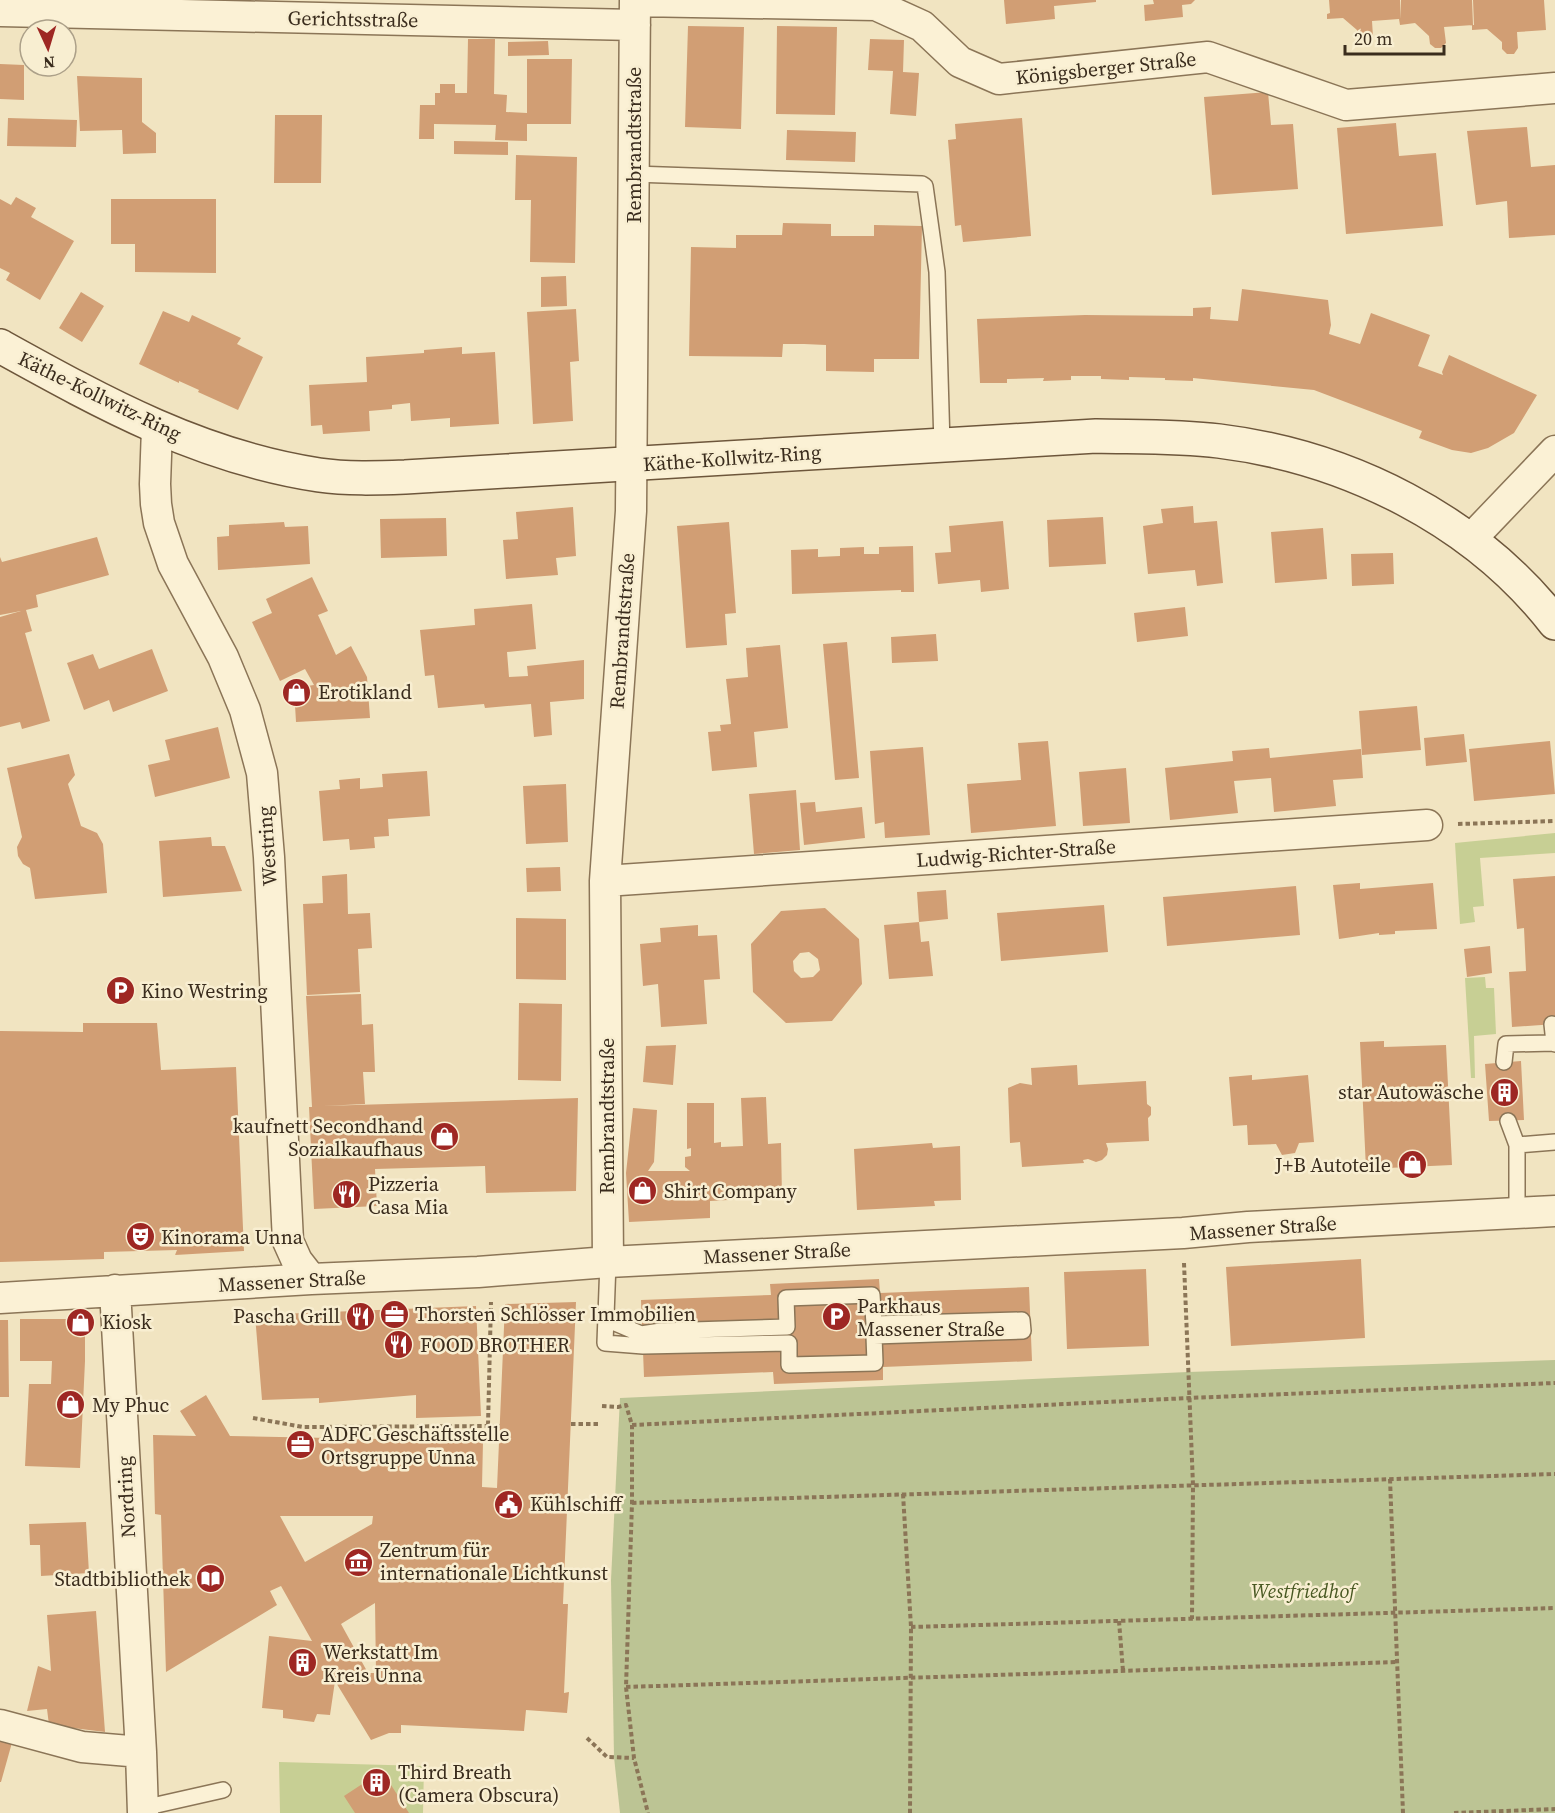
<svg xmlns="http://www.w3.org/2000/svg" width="1555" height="1813" font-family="'Source Serif 4',serif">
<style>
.green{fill:#c7cf94}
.cemetery{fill:#bcc494}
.building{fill:#d19e74;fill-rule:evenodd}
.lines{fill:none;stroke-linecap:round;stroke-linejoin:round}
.lane-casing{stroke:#8b7557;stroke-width:18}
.street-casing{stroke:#8b7557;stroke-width:33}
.secondary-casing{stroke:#6d563b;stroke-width:36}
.path{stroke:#8b7557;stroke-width:4;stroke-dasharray:4.5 3;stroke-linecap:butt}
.lane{stroke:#fbf1d5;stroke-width:15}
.street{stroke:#fbf1d5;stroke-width:30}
.secondary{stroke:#fbf1d5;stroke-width:33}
.labels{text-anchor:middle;stroke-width:5;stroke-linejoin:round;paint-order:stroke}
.street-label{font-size:20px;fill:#3a2c1d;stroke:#f8eed1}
.poi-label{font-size:20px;fill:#3a2c1d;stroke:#f8eed1;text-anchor:start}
.park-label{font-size:20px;font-style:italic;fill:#485822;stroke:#f8eed1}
</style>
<rect width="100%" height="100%" fill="#f1e4c1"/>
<path class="green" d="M1555,833V853L1480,858L1484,906L1473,907L1475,922L1460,924L1455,843Z
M1485,977L1486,988H1494L1496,1034L1474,1036L1475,1078H1471L1465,978Z
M279,1762L424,1766L423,1813H280Z"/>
<path class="cemetery" d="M1555,1360V1813H620L614,1757L611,1580L620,1398L1188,1372Z"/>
<path class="building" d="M1004,0H1096V2L1054,6L1055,19L1006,24Z
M1153,0H1195L1191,4L1182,5L1183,17L1145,21L1144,5L1154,4Z
M1329,0H1400L1401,19V0H1472L1473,25L1444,27L1446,43L1441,48H1435L1430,44L1429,36L1415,23L1400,25L1399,19L1372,21L1373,37L1369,42H1362L1357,38V30L1343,18L1327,19V14L1330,13Z
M1473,0H1544L1546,30L1517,32L1518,48L1514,54H1507L1502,49V42L1487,29L1472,30V25H1474Z
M688,26L744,27L741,129L685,127Z
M777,26L837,27L835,115L776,114Z
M468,39H495L494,94L507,95L506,112L527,113V59H572L571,124H527V141L495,140L496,125L434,124V139H419L420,105H435V93H440V84H455V93H467Z
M870,39L904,40L903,72L919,73L916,116L890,114L893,71L868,70Z
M548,41L549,55L508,56V42Z
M0,64L24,65V100L0,99Z
M77,76L142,78V122L156,133V153L123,154L122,130L80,131Z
M1268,92L1271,125L1293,124L1298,189L1212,195L1204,97Z
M275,115H322L321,183H274Z
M8,118L77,120L76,147L7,146Z
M1022,118L1031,236L963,242L961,225L955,226L948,140L956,139L955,124Z
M1396,123L1399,156L1436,153L1443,226L1346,234L1337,128Z
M1527,127L1531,167L1555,165V235L1509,238L1507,201L1476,205L1467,131Z
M787,130L856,132L855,162L786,160Z
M454,141L508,142V155L454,154Z
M516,155L577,157L575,263L530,262L531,200H515Z
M16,197L36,208L31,217L74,241L40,300L6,280L10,273L0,268V199L11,205Z
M111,199H216V273L135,272V244H111Z
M783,223L831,224V236H874V225L922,226L919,359H874V372L826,371V345L804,344H783L782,357L689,356L691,247L736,248V235H782Z
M566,276L567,306L541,307V277Z
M1242,289L1328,300L1331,325L1329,334L1360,344L1371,313L1430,335L1418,366L1443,375L1442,372L1449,355L1537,395L1514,433L1488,448L1471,453L1452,450L1419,438L1422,431L1314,390L1193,378V381L1165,380V378L1129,377V380L1101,379V376H1071V380L1043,381L1044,378L1007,379V383H980L977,319L1085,315L1193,316V308L1211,307L1210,319L1238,321Z
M81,292L104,306L82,342L59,328Z
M576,309L579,361L570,362L573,421L533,424L527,312Z
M163,311L189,322L192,315L241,338L237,344L263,357L238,410L198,392L199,390L179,381V383L139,364Z
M462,347V354L495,352L499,424L450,427V418L411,421L410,403L392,405V409L369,411L370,431L323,434L322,425L311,426L309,385L367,382L366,357L424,353V350Z
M1193,506L1194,523L1217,521L1223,583L1197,586L1195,570L1148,574L1143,526L1163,523L1161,509Z
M573,507L576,556L556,558L558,575L506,579L503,540L518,539L516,512Z
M1103,517L1106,564L1049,567L1047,520Z
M446,518L447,556L381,558L380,519Z
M1003,521L1009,589L981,592L980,580L938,584L935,553L951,552L949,526Z
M284,522L285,527L308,526L310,564L218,570L217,537L229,536V525Z
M729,522L736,613L725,614L727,645L686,648L677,526Z
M1323,528L1327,579L1275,583L1271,532Z
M97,537L109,575L36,595L38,607L26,610L32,631L25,633L50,721L22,729L20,722L0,727V617L21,611L0,615V557L2,562Z
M913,546L914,592H901V590L792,594L791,550L818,549V557L840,556V548L864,547V554H879V547Z
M1393,553L1394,584L1352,586L1351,554Z
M312,577L328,611L318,615L336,655L351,646L367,677L370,718L296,722L294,688L314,685L305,669L280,681L252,622L272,613L266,599Z
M532,604L536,649L507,652L509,677L528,676L527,666L584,660V699L550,702L552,735L534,737L531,704L485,708L484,704L438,708L434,675L425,676L420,630L475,625L474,609Z
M1185,607L1188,636L1137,642L1134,613Z
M936,634L938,661L892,663L891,637Z
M847,642L859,778L835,780L823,644Z
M780,645L788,728L754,732L757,767L712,771L708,732L721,731L720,725L731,724L726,679L748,677L746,648Z
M152,649L168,691L113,712L109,700L84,710L67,663L93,654L99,669Z
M1417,706L1421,750L1362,755L1359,711Z
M218,727L230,778L155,797L148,765L170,760L165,740Z
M1464,734L1467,762L1426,766L1424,738Z
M1048,741L1056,826L971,833L967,784L1021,780L1018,743Z
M1550,741L1555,794L1474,801L1469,749Z
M923,747L930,835L885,838L884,822L875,824L870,751Z
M1269,748L1270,758L1361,749L1363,778L1333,780L1336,806L1274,812L1271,778L1234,781L1238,813L1170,820L1165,768L1233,761L1232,751Z
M69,754L75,775L68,784L81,826L97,833L103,844L107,893L35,899L30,868L23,864L18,856L17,847L22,837L7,768Z
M1126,768L1130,823L1083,826L1079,772Z
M427,771L430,816L388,819L389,836L374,837L375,848L350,850L349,839L323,841L319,791L340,789L339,780L360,778V789L383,787L382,774Z
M566,784L568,842L526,844L523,786Z
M796,790L800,850L754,854L749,794Z
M815,802L816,812L862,807L865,838L804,845L800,803Z
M211,837L212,846H225L242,891L163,897L159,841Z
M560,867L561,891L527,892L526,868Z
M347,874L348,914L370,913L372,948L358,949L360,992L307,995L303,904L323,903L322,876Z
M1555,876V1024L1512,1027L1509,972L1526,971L1524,928L1517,929L1513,879Z
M1360,883V889L1433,883L1437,929L1395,931V934L1379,935V933L1339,939L1333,885Z
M1296,886L1300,935L1167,946L1163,897Z
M946,890L948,919L919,922L921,942L929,941L933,976L889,979L884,925L919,922L917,892Z
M1104,905L1108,952L1001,961L997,913Z
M825,908L859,939L862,984L832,1021L786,1023L753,992L751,944L781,911ZM809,952L818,959L820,970L813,977L801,978L794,971L793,961L800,953Z
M516,918L566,919V980L516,979Z
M698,925V936L717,935L720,979L704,980L707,1024L661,1027L658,984L643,986L640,944L661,942L660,928Z
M1490,946L1492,973L1467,977L1464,949Z
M361,994L362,1025L373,1024L375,1072H363L365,1104L323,1106L578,1098L576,1191L486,1193L485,1166L375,1169L377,1206L314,1209L309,1107H312L306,996Z
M519,1003L562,1004L561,1081L518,1080Z
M83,1023H157L161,1070L236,1067L244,1251L175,1255L177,1250L104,1252V1259L0,1262V1031L83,1032Z
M1384,1041V1047L1446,1045L1452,1165L1366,1169L1360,1042Z
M676,1045L673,1085L643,1082L646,1046Z
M1521,1061L1524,1120L1489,1121L1485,1064Z
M1077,1065L1078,1085L1146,1081L1147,1104L1151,1107V1115L1148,1118L1149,1141L1106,1143L1108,1149L1107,1155L1102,1160L1096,1162L1088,1159L1083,1160L1084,1163L1022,1167L1020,1142L1010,1143L1008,1088L1020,1083L1032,1085L1031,1068Z
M1252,1075V1080L1308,1075L1314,1142L1299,1143L1295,1153L1282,1155L1276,1144L1248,1145L1247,1125L1233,1126L1229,1077Z
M766,1097L768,1144L781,1143L782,1197L710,1201V1218L629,1222L626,1173L633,1108L657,1110L654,1162L648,1171H690L685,1167V1157L691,1156V1148L687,1149V1103H714V1143L721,1142V1147L743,1146L741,1098Z
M932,1143L933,1148L960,1146L961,1200L934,1201L935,1206L857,1210L854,1149Z
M1361,1259L1365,1338L1231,1346L1226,1267Z
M1146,1269L1149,1346L1067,1349L1064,1272Z
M879,1279L880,1293L1029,1287L1032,1361L883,1367V1380L774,1384L773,1372L644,1377L641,1300L771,1295L770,1284Z
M576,1302L563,1604H568L564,1693L569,1692L567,1713L526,1710L524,1731L401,1725V1733H389L371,1740L335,1681L330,1715L317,1714L314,1722L283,1718V1710L262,1708L269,1636L312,1641L281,1586L270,1591L277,1605L166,1672L161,1515L155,1514L153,1435L196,1436L180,1411L206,1395L230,1436L483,1441L482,1487L497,1488L505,1304ZM280,1516H373L372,1524L305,1562ZM375,1603L376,1673H368L341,1624Z
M476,1306L481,1416L416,1418V1395L319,1403V1398L262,1400L255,1315Z
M20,1319H85V1361L80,1468L25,1466L29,1384H51L52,1361H20Z
M0,1320H8L9,1397H0Z
M86,1522L89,1573L41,1576L40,1545H30L29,1524Z
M96,1611L105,1732L49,1725L47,1709L27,1711L38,1666L51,1671L47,1615Z
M0,1736L13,1739L1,1782H0Z
M382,1771L409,1813H355L344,1796Z"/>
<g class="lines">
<defs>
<path id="lane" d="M634,174L922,184L925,186L937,272L942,445
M1552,1024L1554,1043L1555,1044
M1504,1062L1506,1044L1554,1043
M1508,1121L1517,1145
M1517,1213V1145L1555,1142
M606,1319L641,1334L661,1331L787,1327L786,1298L872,1295L874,1324L1022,1320L1023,1331L874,1336L875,1363L789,1365V1343L643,1346L605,1343L608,1262
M143,1808L223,1790"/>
<path id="street" d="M635,1L876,5L922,26L960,62L999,79L1208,57L1346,105L1555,88
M0,11L635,25
M157,428L155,484L156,504L159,523L173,564L223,657L245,710L262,773L269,857L288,1241L297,1261L311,1279
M1470,540L1555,451
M605,881L1427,825
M608,1262L605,881L631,511L635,0
M115,1290L141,1752L143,1813
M0,1298L311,1279L478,1272L608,1262L1183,1233L1248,1227L1555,1211
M0,1725L82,1747L141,1752"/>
<path id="secondary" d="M0,346C103,403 200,457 319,475C347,479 377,478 405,477L1096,436C1137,437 1178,436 1219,441C1348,457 1475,520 1555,623"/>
</defs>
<use href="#lane" class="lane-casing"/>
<use href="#street" class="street-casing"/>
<use href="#secondary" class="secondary-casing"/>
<path class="path" d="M1458,824L1555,821
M1184,1263L1193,1485L1192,1619
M602,1406L618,1407L626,1405L632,1425V1503L626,1687L634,1758L648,1813
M253,1418L303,1427L500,1426
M571,1424H601
M488,1425L491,1302
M632,1425L1189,1398L1555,1383
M1390,1479L1403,1813
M903,1494L911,1627L910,1813
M632,1503L1555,1474
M1119,1621L1123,1671
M911,1627L1555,1608
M626,1687L1397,1662
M587,1738L607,1757L634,1758
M1454,1813L1555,1809"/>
<use href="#lane" class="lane"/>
<use href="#street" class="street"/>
<use href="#secondary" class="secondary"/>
</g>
<defs>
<symbol id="shop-disc" viewBox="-11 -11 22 22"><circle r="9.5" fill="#9e2723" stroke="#f8eed1"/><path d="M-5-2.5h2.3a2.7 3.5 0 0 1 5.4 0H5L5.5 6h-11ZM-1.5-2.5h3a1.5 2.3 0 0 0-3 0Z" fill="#fff"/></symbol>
<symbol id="parking-disc" viewBox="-11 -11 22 22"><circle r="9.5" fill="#9e2723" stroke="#f8eed1"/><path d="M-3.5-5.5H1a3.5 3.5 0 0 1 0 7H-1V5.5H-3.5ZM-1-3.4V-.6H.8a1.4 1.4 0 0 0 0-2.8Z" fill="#fff"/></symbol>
<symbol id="building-disc" viewBox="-11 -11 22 22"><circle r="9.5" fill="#9e2723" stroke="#f8eed1"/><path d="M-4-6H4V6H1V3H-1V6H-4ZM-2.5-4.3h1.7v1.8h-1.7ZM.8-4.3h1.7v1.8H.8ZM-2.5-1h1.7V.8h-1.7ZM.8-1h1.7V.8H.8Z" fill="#fff"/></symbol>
<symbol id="restaurant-disc" viewBox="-11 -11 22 22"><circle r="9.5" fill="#9e2723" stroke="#f8eed1"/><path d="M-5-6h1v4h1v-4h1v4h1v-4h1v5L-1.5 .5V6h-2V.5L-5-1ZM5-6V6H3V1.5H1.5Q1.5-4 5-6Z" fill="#fff"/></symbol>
<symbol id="theatre-disc" viewBox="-11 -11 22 22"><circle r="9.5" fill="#9e2723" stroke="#f8eed1"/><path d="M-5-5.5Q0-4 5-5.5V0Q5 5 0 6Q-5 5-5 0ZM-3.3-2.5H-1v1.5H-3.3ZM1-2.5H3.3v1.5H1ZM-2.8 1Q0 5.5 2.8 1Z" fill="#fff"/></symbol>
<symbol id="office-disc" viewBox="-11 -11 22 22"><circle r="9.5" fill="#9e2723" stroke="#f8eed1"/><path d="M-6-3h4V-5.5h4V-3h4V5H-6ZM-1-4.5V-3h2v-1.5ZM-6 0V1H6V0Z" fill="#fff"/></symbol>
<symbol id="civic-disc" viewBox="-11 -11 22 22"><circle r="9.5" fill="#9e2723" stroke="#f8eed1"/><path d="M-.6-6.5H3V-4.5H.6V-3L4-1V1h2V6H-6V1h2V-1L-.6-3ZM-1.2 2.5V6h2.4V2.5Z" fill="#fff"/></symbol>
<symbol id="museum-disc" viewBox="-11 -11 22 22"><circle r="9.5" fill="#9e2723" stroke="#f8eed1"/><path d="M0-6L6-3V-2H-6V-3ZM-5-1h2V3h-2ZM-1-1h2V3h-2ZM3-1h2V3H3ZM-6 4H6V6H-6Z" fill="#fff"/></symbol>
<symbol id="library-disc" viewBox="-11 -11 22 22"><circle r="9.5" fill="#9e2723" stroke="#f8eed1"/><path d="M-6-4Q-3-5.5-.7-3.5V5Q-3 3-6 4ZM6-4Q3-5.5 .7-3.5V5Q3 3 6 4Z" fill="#fff"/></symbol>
</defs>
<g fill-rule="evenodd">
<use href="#shop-disc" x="280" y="676" width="33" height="33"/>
<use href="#parking-disc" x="104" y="974" width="33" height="33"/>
<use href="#building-disc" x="1488" y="1076" width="33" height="33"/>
<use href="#shop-disc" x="428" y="1120" width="33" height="33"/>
<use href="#shop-disc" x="1396" y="1148" width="33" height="33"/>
<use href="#shop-disc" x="626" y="1174" width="33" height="33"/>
<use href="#restaurant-disc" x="330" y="1178" width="33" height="33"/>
<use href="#theatre-disc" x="124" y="1220" width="33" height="33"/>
<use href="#office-disc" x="378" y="1298" width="33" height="33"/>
<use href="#restaurant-disc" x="344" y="1300" width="33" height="33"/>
<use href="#parking-disc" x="820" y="1300" width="33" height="33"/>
<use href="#shop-disc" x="64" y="1306" width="33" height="33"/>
<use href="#restaurant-disc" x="382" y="1328" width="33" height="33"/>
<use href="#shop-disc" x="54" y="1388" width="33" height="33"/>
<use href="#office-disc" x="284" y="1428" width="33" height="33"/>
<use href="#civic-disc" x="492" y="1488" width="33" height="33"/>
<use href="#museum-disc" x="342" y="1546" width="33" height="33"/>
<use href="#library-disc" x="194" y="1562" width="33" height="33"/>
<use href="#building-disc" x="286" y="1646" width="33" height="33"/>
<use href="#building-disc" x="360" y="1766" width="33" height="33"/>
</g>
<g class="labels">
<g class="street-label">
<text transform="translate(353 19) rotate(1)" y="7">Gerichtsstraße</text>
<text transform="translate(1106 68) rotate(-6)" y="7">Königsberger Straße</text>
<text transform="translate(634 145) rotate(-90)" y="7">Rembrandtstraße</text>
<text transform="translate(100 396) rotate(26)" y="7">Käthe-Kollwitz-Ring</text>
<text transform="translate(732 458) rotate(-4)" y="7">Käthe-Kollwitz-Ring</text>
<text transform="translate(622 631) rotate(-86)" y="7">Rembrandtstraße</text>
<text transform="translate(267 846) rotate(-94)" y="7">Westring</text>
<text transform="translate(1016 853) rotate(-4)" y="7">Ludwig-Richter-Straße</text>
<text transform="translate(607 1116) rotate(-90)" y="7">Rembrandtstraße</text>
<text transform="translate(1263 1228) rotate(-4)" y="7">Massener Straße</text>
<text transform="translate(777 1253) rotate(-3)" y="7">Massener Straße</text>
<text transform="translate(292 1281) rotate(-3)" y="7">Massener Straße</text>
<text transform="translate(126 1497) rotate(-93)" y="7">Nordring</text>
</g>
<g class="poi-label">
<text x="318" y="699">Erotikland</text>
<text x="141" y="998">Kino Westring</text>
<text x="1484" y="1099" text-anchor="end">star Autowäsche</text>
<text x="423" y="1133" text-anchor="end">kaufnett Secondhand<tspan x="423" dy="23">Sozialkaufhaus</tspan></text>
<text x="1391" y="1172" text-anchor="end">J+B Autoteile</text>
<text x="368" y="1191">Pizzeria<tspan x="368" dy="23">Casa Mia</tspan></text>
<text x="664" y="1198">Shirt Company</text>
<text x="161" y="1244">Kinorama Unna</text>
<text x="857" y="1313">Parkhaus<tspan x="857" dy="23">Massener Straße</tspan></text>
<text x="415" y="1321">Thorsten Schlösser Immobilien</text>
<text x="340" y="1323" text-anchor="end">Pascha Grill</text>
<text x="102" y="1329">Kiosk</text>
<text x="420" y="1352">FOOD BROTHER</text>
<text x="92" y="1412">My Phuc</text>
<text x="321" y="1441">ADFC Geschäftsstelle<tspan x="321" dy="23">Ortsgruppe Unna</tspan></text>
<text x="530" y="1511">Kühlschiff</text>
<text x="380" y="1557">Zentrum für<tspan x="380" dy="23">internationale Lichtkunst</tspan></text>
<text x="190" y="1586" text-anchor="end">Stadtbibliothek</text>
<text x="323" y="1659">Werkstatt Im<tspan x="323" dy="23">Kreis Unna</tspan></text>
<text x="398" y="1779">Third Breath<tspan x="398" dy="23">(Camera Obscura)</tspan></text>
</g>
<g class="park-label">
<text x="1303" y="1598">Westfriedhof</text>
</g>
</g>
<g transform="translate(48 48) rotate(176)"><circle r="28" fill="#f8eed1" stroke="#aca089" stroke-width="1.5"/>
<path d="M0-4.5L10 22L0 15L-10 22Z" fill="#9e2723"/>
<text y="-9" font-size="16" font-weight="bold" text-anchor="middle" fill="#3a2c1d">N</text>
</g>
<path d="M1345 45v9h99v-9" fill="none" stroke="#3a2c1d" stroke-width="3"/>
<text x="1354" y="45" font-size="18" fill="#3a2c1d" stroke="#f8eed1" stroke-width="4.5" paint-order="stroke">20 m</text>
</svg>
